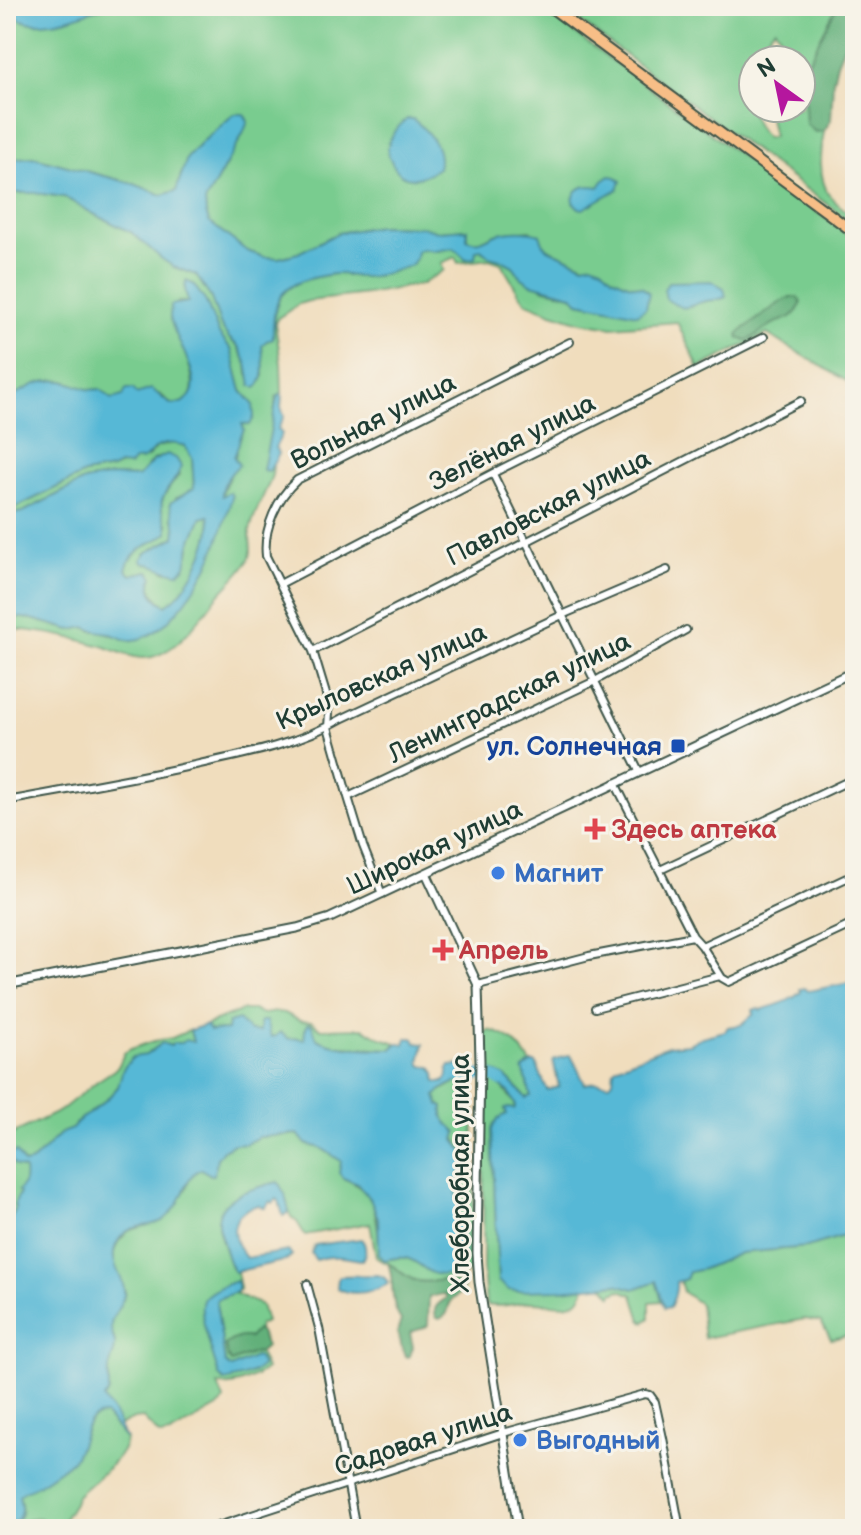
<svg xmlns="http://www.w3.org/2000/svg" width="861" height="1535" font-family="'Balsamiq Sans',sans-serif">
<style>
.green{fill:#79cc8f;stroke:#4c8462;stroke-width:2;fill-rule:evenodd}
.forest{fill:#62b07a;stroke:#407657;stroke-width:2}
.water{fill:#57b8d6;stroke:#3b7a85;stroke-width:2}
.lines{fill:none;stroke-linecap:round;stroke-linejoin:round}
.river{stroke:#57b8d6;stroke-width:11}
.minor-casing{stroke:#3e5549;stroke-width:10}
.tertiary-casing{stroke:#3e5549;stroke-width:11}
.primary-casing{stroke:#3e5549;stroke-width:13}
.minor{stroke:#fff;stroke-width:6}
.tertiary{stroke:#fff;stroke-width:7}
.primary{stroke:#f7be87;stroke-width:9}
.transit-dot{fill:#1a4fb4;stroke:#f7f3e8;stroke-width:3}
.health-dot{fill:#e0444e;stroke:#f7f3e8;stroke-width:3}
.shop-dot{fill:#3f7fe0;stroke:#f7f3e8;stroke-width:3}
.labels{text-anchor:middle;stroke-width:6;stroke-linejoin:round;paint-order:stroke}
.street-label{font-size:26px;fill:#1f3d34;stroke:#f7f3e8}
.transit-label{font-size:26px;font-weight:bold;fill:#164399;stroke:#f7f3e8;text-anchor:end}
.health-label{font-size:26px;font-weight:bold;fill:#be3a42;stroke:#f7f3e8;text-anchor:start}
.shop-label{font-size:26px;font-weight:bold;fill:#366cbe;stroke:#f7f3e8;text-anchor:start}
</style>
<rect width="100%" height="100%" fill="#f7f3e8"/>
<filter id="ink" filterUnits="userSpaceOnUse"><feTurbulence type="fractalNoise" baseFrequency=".0125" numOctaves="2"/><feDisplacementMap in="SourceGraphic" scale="16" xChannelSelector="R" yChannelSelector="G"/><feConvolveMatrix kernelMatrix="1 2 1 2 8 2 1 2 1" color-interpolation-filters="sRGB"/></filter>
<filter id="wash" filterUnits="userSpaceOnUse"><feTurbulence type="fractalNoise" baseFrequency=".006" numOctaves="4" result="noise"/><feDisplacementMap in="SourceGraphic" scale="32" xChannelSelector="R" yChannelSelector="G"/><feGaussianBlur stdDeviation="1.8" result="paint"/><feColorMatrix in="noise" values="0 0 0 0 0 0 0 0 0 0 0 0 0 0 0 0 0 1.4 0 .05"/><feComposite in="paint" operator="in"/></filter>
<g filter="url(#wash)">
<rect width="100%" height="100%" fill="#f0ddbd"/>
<path class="green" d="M6,6L11,14L40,23L63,20L104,6H538L855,240V386L767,334L699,368L677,322L612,327L581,322L552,313L527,303L520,295L501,263L489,259L458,263L455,257L441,263L444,270L422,284L367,294L309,301L299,304L278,318L275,323L281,363L282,394L276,397L269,471L273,465L272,475C267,491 251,517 250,532C249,542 254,552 248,561C239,575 226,586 216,598C199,620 173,658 143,658C128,658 116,650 102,646C71,637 39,630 6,629V616L32,619L71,630L86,627L92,631H101L131,641L174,615L196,584L208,566L232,497H222C222,487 228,482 231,473C236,458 236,443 244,430L242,424L253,404L242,391L231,349L219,334L206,302L193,284L188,302H178L170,318C176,335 214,401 176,404C168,405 167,399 161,395C148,388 125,396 112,399L100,389C83,392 77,383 62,381C43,378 23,392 6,400V193H35L64,197L94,214L131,232L174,267L196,275L211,298L221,326L228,337L238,347L247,364L248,375L264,376L262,346L266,341L273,339C273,305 277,286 313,278C321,276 330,274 338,274C346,274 355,277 363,277C379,277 397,270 412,265L417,251L423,249L436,251L454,248L466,259L476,250L481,248L489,256L500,259L513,266L522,278L545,289L572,295L579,302L621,310L642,287L628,284L612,277L601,267L585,265L548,249L530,230L495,234L481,241L473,242L467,239V229L438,231L423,227L379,226L338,233L299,253L279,258L264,257L247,251L209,222L206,213L205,202L243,134L181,174L177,191L162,195L134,184L34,157L6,159Z
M559,6H837L807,64L815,132L824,131C821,150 817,178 830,196C836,204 847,211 855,218V225ZM775,28L785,43L776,53L773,60H801V108H767L773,137L766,138C740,109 753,94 753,60H756L767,37Z
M173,443L185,446L192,458L194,488L186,495L176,498L172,517L177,529L175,537L146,553L144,563L156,564L166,572L189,555L190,545L201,518L209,516C210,522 211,529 209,535C203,558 187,593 166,605C152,597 150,587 149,571L131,575L126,570L128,561L136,552L147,543L161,538L168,525C152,505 167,491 179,475L160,457L153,460L138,477L113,476L84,481L23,512L6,515V510L17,507L84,474L112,469L134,459L148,457L157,447Z
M243,1010H253L263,1014L276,1012L285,1013L300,1021L312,1022L321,1029L363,1028L381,1038L397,1043L392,1049L342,1046L324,1043L305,1035V1041C295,1040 279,1035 270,1038C252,1027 230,1030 210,1031L206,1025Z
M190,1030L193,1042L171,1046L162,1043L146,1055L108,1098L90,1113L81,1118L72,1129L61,1133L32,1162L24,1164L21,1159L9,1154C13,1159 22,1164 24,1170C29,1180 20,1197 15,1205L16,1209L6,1229V1137L60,1111L96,1082L114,1070L119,1065L124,1053L131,1049L154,1041L172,1038Z
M488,1030C510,1035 519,1045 531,1063L527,1065L531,1096L526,1098C516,1086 504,1071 488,1071C498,1083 509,1093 516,1106L514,1109L508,1108L505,1110L507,1115C500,1116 495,1123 492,1129L498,1281L560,1290L585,1287C583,1295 577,1303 569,1304C556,1307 543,1301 530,1302C515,1303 501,1308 486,1305L483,1267L485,1033Z
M458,1081H474L473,1268C461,1280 424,1286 409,1278C403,1275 399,1269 393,1266C387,1262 381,1262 376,1257L370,1223L305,1235L297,1222L291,1217L278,1182C258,1188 220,1194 218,1221C217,1234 228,1257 232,1270L237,1272L240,1288L236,1294L261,1305L266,1322L259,1325L258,1330L249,1338L242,1337L231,1341V1362L257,1352L259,1353L266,1369C254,1379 234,1387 218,1385L224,1400L221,1405L170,1434L160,1436L143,1418L134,1419L118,1426L106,1407L104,1398L109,1392V1366L114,1352L115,1341L110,1329L112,1317L123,1299L125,1291L114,1265V1252L118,1242L128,1231L162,1221L186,1189L191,1174L201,1169L211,1175L217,1158L223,1150L234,1144H245L259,1137L298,1134L306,1144L321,1148L341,1161L343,1178C383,1194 375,1223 381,1257L384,1260C392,1259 402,1256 409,1259C430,1267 438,1286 460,1266L464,1237L458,1209L457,1187L466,1155C460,1145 454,1139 452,1128C444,1123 441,1116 443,1107L439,1105L436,1096L439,1092ZM236,1281L238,1282L236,1292L217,1299L216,1302L225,1363L228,1367L253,1373C243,1375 231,1381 222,1379L219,1375L204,1323L208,1295Z
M855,1235V1334L831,1339L821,1322L805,1319L704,1338L700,1304L683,1292L680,1281L686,1279L689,1272L703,1269L740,1253L807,1247L843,1236Z
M656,1281L662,1301L650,1302V1318L645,1322L641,1320L633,1295L620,1290L613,1293L612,1296L603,1285L616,1284L634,1289Z
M98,1415H105L126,1439C125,1459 90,1482 76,1497L74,1503L59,1527L51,1529L40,1518L28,1520L21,1524L18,1519C24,1512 21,1504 19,1495C27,1487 41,1484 51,1475C61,1465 73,1452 81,1440C88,1429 83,1425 98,1415Z"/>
<path class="forest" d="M837,6H855V27L846,41L837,63L833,81L831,120L824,131L815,132L806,124L804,87L807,64Z
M790,297H797L800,300L801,304C792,324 782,317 768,327C760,332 755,338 745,341L739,338L738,335L741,331L778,304Z
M388,1263C398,1269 406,1278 417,1281C437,1285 445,1273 464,1287C461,1295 457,1295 452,1300C445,1308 452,1314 439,1319L436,1317C432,1306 439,1304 446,1298V1295L443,1294L429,1297L428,1325C423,1331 416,1328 410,1333L413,1347L410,1356L407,1357L405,1356L397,1333L401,1320C389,1304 395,1281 388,1263Z
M256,1330L260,1332L266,1347L259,1353L256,1352L231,1362L228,1358L225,1345C230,1340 242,1335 249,1338Z"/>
<path class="water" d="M7,6H104C80,16 22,39 7,6Z
M234,114H244L248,121L243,134L205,202L206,213L209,222L247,251L264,257L279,258L298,253L338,233L379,226L423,227L438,231L467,229V239C480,246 487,236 499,233C512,230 528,230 540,234L543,243L548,249L584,265L592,263L602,267L612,277L628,284L642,287L649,293L646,308L637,314L579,302L572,295L531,284L522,278L513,266L500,259L489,256L481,249L476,250L475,258L466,259L454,248L436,251L423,249L417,251L416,258L412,265C397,270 379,277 363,277C354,277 346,274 338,274C330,274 321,276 313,278C277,286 272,305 273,339L266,341L262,346C263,360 268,379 256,388L251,385L247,364L239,347L228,337L221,326L211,298L196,275L174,267L162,259L131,232L94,214L64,197L35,193H6V159L34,157L134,184L162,195L176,191L187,158L200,144Z
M407,119H413C429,132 443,148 438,168C421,179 405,185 393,165C392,162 388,155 388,153C386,140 398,126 407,119Z
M610,176L616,177L621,181L618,189L583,209L579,208L573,202C574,187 585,184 599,187L603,181Z
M186,281L193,284L206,302L219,334L231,349L242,391L253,404L254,417L250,425L242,424L244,430C238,439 239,448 234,457L239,465C231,472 221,485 222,496L230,492L232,497C225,521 218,546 207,568C194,592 163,638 133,640C126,641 117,636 109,633C101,631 94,632 86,627L71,630L32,619L6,616V515L23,512L84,481L113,476L138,477L153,461L167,454L176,458L181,466C178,480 165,488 162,501C159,513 168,521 168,533C152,544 131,548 126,570L131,575L149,571L153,577C147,590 154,599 166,605C187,593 203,558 209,535C211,529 210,522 209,516L201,518L190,545L186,566L179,573C164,572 158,565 144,563L141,560L146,553L175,537C178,526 171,515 170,503L194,488L192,458L185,446C176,443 166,442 157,447C146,453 150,461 134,460L129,466L119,465L112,469L84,474L17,507L6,510V400C25,390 38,378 62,381C77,383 83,392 100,389L112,399L123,396L126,389H133L137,394L151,389C158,393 164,401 171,404C175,405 179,404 183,402C212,387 173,339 170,317C170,313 171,309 171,305L188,302L185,289Z
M711,281L724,288L726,297C718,301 714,299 706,301C684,306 689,314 666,299L664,289L669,282Z
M282,394L281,407L284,416L278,429L282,434L275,448L279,454L269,471L263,470L277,397Z
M855,982V1235L843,1236L807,1247L740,1253L703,1269L689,1272L686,1279L676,1282C677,1292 674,1298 670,1307L665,1308L656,1281L634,1289L616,1284L560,1290L519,1291L509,1290L498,1281L492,1129C495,1123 500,1116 507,1114L505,1109L508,1108L514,1109L516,1106L509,1092L494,1082L488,1071C505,1072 515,1086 526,1098L531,1096L523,1069L531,1063H536L547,1090L559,1087L553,1060L571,1055L585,1084L595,1082L610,1084L613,1080L614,1069L618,1066L668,1046L689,1044L702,1037L725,1031L728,1027L741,1025L754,1014L753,1010L759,1008L761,1010C775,1005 790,1002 801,992L800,989L805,988L808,991Z
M238,1020L250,1031L260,1032V1021H266L271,1037L276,1036L280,1032L289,1039L298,1038L304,1040L305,1030L308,1024L312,1025L317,1039C339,1050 368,1048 392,1049L397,1043L405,1044L407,1038H414L416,1043L424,1044L420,1062L422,1066L431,1067L435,1073L436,1082C446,1083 449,1078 448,1069L450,1066L464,1065L469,1068H474V1081C460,1080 445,1084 436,1096L439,1105L443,1107C441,1120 448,1124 457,1132L455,1140L466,1155C464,1166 459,1176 457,1186C453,1208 483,1273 443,1275C428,1276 421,1263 409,1259C402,1256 391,1259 384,1260L379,1254L378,1218L371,1201L358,1184L343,1178L339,1173L341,1161L321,1148L306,1144L298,1134L259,1137L245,1144H234L223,1150L217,1158L214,1175H211L201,1169C186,1174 185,1196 175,1208C172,1212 166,1219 162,1221C146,1229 130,1222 118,1241C105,1263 126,1276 124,1294C123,1307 110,1314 111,1328C111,1334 115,1339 115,1345C115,1354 110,1361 109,1369C108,1377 110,1387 108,1393C107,1395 105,1397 104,1398C105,1403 108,1406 111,1409C117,1418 120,1429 126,1439L105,1415C81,1414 85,1445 73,1459C68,1465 44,1481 36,1486C29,1490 25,1489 19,1496C23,1510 22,1522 6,1525V1229L16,1209L14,1205L20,1193L18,1191C25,1183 25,1179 24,1169C16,1167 8,1163 9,1154L16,1152L24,1164L32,1162L61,1133L72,1129L81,1118L90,1113L108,1098L118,1087L123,1069L133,1057L146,1055L162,1043L171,1046L173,1043H181L185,1040L193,1042L190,1030L206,1025L210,1031L227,1030L228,1023Z
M278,1182L285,1194L289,1212L283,1216L279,1201L277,1199L273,1203L270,1201L265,1208L259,1205C229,1212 228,1236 246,1258L288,1251L292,1255L287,1260L234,1272C228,1263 226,1252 223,1242C221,1236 218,1229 218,1223C217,1194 257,1188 278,1182Z
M361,1239C367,1245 366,1254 362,1260C347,1258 332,1254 316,1260L311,1253L315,1245Z
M378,1275C383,1277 387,1278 388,1284C374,1292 351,1297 337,1288L338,1279L340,1276Z
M236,1281L238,1287L236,1292L217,1299L216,1302L225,1363L231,1368L255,1357L258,1358L262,1366C256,1374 236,1378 225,1381L219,1376C215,1360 197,1314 203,1300C208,1291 227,1284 236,1281Z"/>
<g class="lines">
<path class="river" d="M461,1077C471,1074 493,1074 501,1081"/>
</g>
</g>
<g filter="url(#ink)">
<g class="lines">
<defs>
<path id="minor" d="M493,474L639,771
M280,584L501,469L764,337
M313,651L801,401
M615,783L693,936
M348,797L595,681L686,630
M6,801C72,789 138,778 204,763C252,753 300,743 343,718L562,615L667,570
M660,870L855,778
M382,894L363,846L348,797L328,727L329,713L326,694L313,651L266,556C263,529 277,498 297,480L570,342
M702,946L722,978L729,982L855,923
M478,985L589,956L693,936L702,946L855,874
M595,1008L720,976
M307,1284L319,1328L356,1529
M209,1529L503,1433L645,1394L650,1395L655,1402L663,1438L680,1529"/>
<path id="tertiary" d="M426,873L478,985L480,1061L477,1253L479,1282L518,1529
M6,985L297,928L330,918L855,671"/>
<path id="primary" d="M549,6L855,233"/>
</defs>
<use href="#minor" class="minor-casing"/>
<use href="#tertiary" class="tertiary-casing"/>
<use href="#primary" class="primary-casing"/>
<use href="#minor" class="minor"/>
<use href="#tertiary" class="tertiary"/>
<use href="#primary" class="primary"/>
</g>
</g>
<rect class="transit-dot" x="670" y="738" width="16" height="16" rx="4"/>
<g class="health-dot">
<path d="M591 817h8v8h8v8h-8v8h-8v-8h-8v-8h8z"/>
<path d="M439 938h8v8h8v8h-8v8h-8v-8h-8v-8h8z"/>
</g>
<g class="shop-dot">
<circle cx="498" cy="873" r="8"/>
<circle cx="520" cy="1440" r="8"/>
</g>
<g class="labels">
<g class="street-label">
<text transform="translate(373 421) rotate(-27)" y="9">Вольная улица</text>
<text transform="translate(512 442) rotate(-27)" y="9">Зелёная улица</text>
<text transform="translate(548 507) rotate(-27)" y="9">Павловская улица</text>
<text transform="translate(381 676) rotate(-24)" y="9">Крыловская улица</text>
<text transform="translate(509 697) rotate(-26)" y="9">Ленинградская улица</text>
<text transform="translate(434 847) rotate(-25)" y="9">Широкая улица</text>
<text transform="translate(460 1173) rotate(-90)" y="9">Хлеборобная улица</text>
<text transform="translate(423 1439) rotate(-18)" y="9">Садовая улица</text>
</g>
<g class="transit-label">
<text x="662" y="755">ул. Солнечная</text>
</g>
<g class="health-label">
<text x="611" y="838">Здесь аптека</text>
<text x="459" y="959">Апрель</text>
</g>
<g class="shop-label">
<text x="514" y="882">Магнит</text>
<text x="536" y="1449">Выгодный</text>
</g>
</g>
<rect width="861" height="1535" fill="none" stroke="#f7f3e8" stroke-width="32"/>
<g transform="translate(777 84) rotate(327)"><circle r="38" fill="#f7f3e8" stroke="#a1aaa0" stroke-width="2"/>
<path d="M0-6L14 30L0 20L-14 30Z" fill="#b5179e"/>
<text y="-12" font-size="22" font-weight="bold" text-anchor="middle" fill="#1f3d34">N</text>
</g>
</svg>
